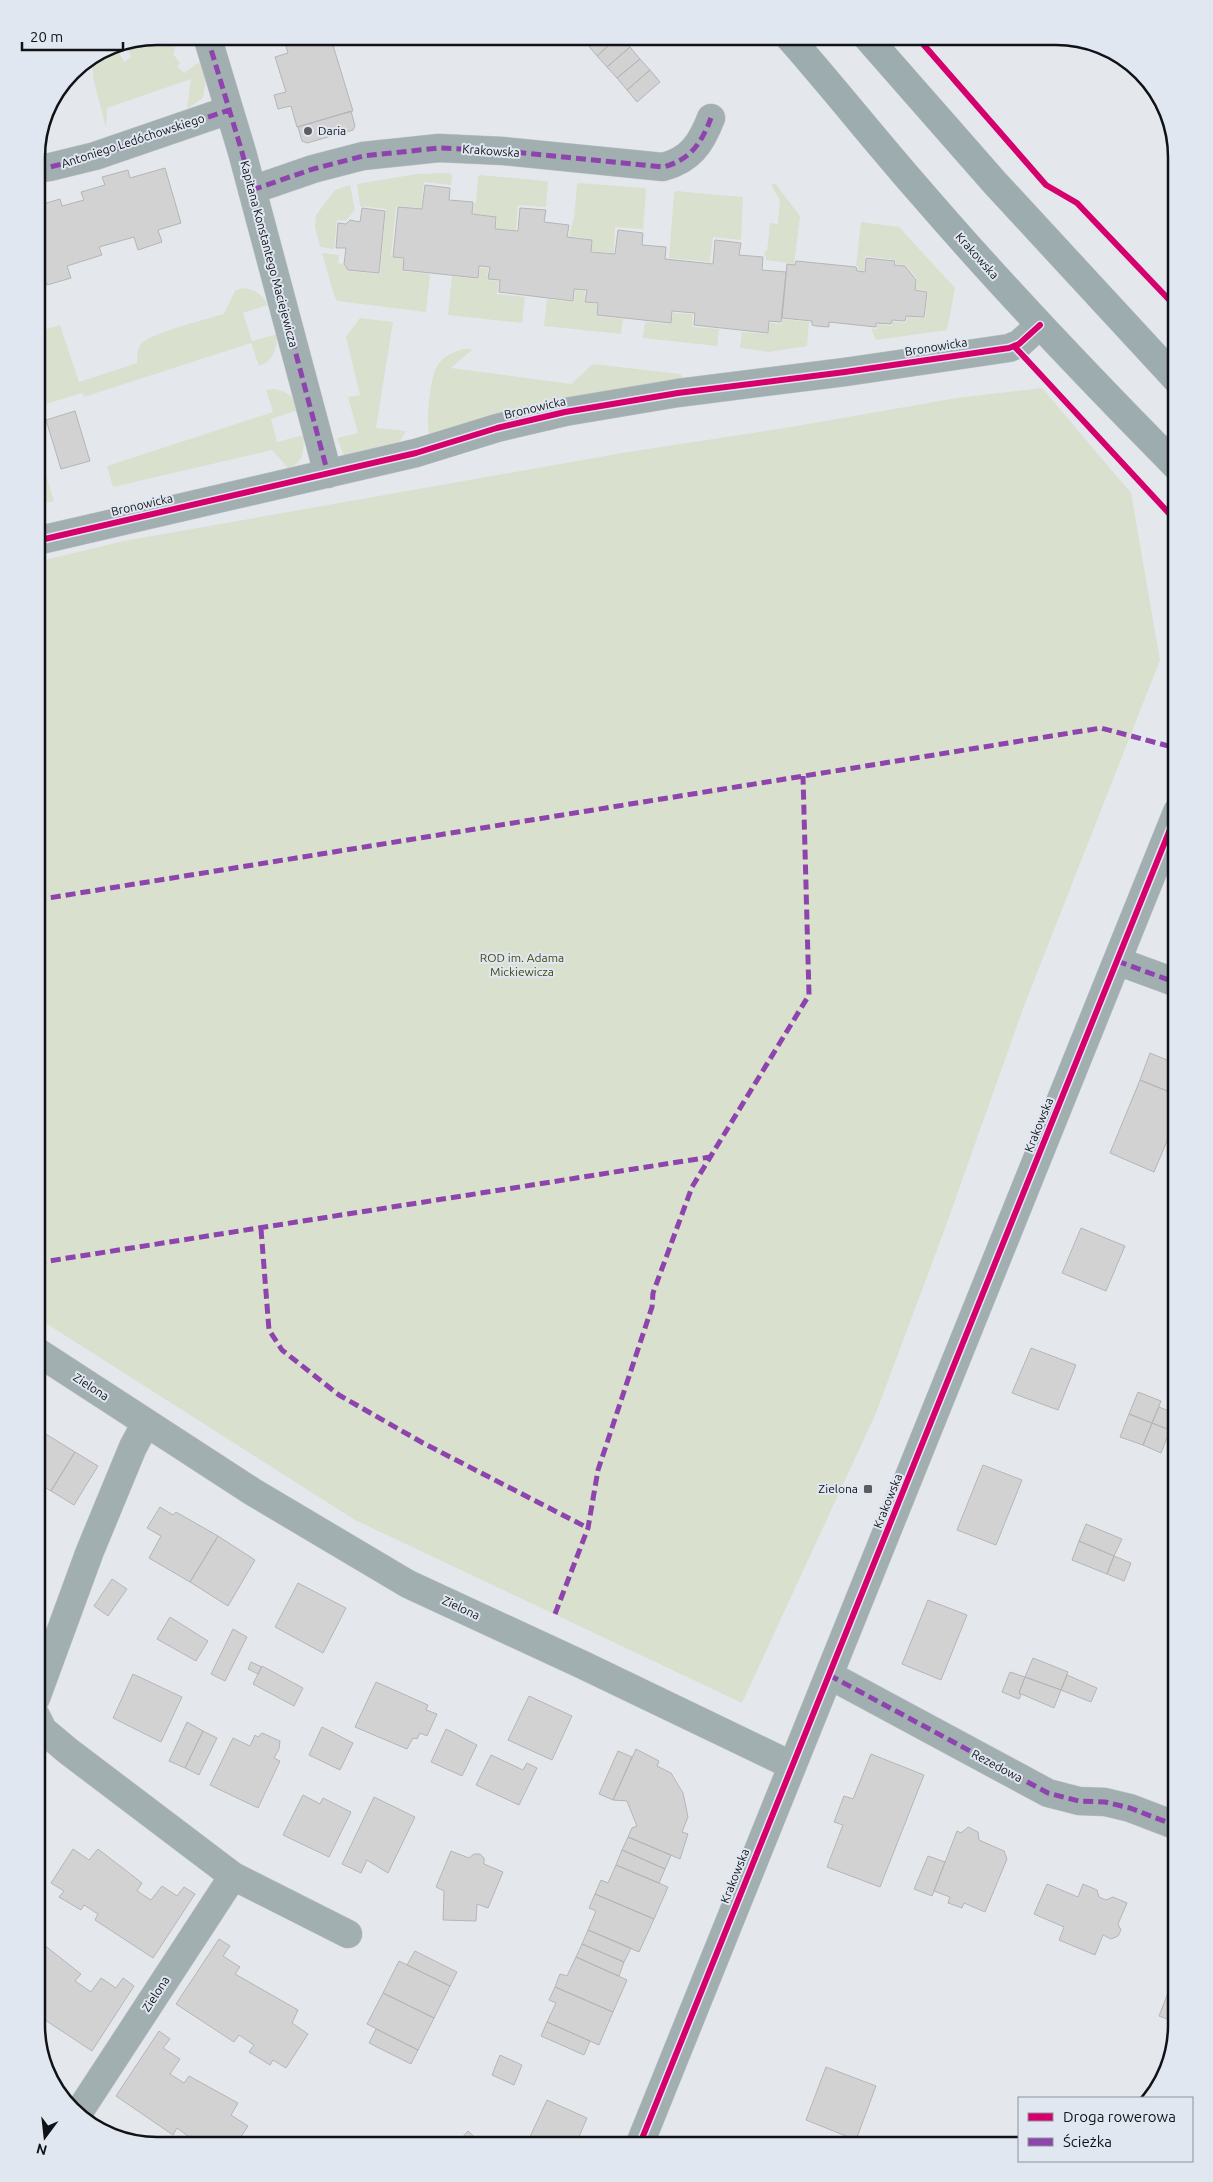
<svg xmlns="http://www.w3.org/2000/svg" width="1213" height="2182" font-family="Ubuntu,sans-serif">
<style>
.green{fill:#d9e0ce}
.building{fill:#d2d2d2;stroke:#b5b5b6}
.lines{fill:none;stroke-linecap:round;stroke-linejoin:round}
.minor-casing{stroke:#c3c6ca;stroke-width:29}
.secondary-casing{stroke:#c3c6ca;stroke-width:29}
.minor{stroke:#a2afb1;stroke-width:28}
.secondary{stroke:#9dacae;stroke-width:28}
.quiet{stroke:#8e44ad;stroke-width:5;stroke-dasharray:10 5;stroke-linecap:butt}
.cycleway-casing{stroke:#e0e7f1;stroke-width:9}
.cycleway{stroke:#d6006c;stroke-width:6}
.poi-dot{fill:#5a5d61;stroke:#e0e7f1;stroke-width:2}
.labels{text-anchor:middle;stroke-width:4;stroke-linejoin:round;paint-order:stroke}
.poi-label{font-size:12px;fill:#101216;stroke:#e0e7f1;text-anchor:start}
.street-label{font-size:12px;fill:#101216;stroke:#e0e7f1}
.park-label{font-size:12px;fill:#3e470e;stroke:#e0e7f1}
.rim{fill:none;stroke:#101216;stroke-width:2.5}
</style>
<rect width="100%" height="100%" fill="#e4e8ed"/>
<path class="green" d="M162,36H189L174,48L175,52L173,54L180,63L177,66L184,73L201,61L206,78L203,98L187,109L191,79L107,108L106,128L93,77L92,58L111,45L117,44V49L124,62L131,57L124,43L151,37L152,40Z
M449,173L452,175L451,185L424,182L421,208L396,206L391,257L404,259L403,271L430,274L426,312L337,301L334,295L322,253L339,255L338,263L343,264L348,271L380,274L386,209L360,206L357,184L417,174Z
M480,175L546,181L548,182L546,207L518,205L516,230L496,229L497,217L473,214L474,203H476L478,176Z
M579,183L645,188L646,190L643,229L615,227L614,253L591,251L593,239L569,236L574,218L577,184Z
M775,183L800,216L794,264L766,260V256L764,255L765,251H767L770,223L778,224L780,200L771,185Z
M350,185L355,209L346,221L337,220L334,249L320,247L315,227L316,215L335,190Z
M676,191L743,197L741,240L713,237L710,262L669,258L674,193Z
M861,222L899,227L955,288L947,330L876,340L871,328L877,329V324L892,326V321L906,323L907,317L925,318L928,291L916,289L917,279L906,265L896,264V260L865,256L864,271L858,270V266H856Z
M480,268H488L487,280L499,281L497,294L525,297L522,323L448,315L452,276L478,279Z
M242,288C254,289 262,294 268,305L243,313L252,341L277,334C276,349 275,360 259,366L251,343L84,397L82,393L36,407V332L60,325L79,382L137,363C137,356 137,350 141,344C150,333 207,319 224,314L235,291Z
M575,290L585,291L584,302L597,304L596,316L623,319L621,334L544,326L547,299L574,302Z
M673,313L693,314L692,327L719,329L717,346L643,338L645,322L671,324Z
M360,318L393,322L376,428L406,431L399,443L344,456L337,438L358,433L348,397L360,395L346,337Z
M782,319L809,322L807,346L769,352L740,348L742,332L768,334L770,323L782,324Z
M464,349H473L451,368L571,384L593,364L680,374L684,378L430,437C425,427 430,379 436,368C442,357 452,352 464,349Z
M1042,388L1131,493L1160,660L1024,1006L943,1234L876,1413L742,1703L355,1520L36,1317V562L124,541L628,452L785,428L957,398Z
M275,389C288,392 295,397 298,410L271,419L277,442L304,435C303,451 305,462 288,468L272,450L113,487L107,466L273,412L266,390Z
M36,442L54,501L36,505Z"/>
<path class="building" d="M283,36H344L345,38L332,42L353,111L297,127L291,106L278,109L274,95L286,92L275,57L288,53Z
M581,36H596L587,44Z
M596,36H619L597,56L587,44Z
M619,36L630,47L607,67L597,56Z
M630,47L640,59L617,78L607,67Z
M640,59L650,70L627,90L617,78Z
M650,70L660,82L637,102L627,90Z
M351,111L355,126L353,130L307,143L302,141L298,127Z
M165,168L181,223L158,230L162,242L138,250L134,237L99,247L102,255L67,266L71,278L47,285L43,273L36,275V206L60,199L62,206L84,200L81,192L105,185L102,177L128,170L130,178Z
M425,185L450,188L449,200L473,202L472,214L496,217L495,229L518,231L520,208L546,210L544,222L569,225L567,237L592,240L591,252L615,254L618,230L643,233L642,245L666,247L665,259L713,264L715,240L741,243L739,255L763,257L762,270L786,272L781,322L769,321L768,333L694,325L695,313L672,311L671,323L597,315L598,303L585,302L587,290L574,289L573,301L499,292L500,280L488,279L490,267L479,266L478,278L403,270L404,258L393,257L398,207L422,209Z
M362,208L385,211L379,273L348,270L344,264L346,248H336L338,223L346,224L350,220L360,222Z
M866,258L895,261L894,265L905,266L916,280L915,290L927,292L924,317L906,316L905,321L892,320L891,324L876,323V327L829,322V327L816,326L812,325V321L782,318L787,264L795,265L796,261L856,267L857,271L865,272Z
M75,411L90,461L61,469L46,420Z
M1150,1053L1177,1064V1095L1140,1080Z
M1140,1080L1177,1095V1117L1154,1172L1110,1153Z
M1081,1228L1125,1246L1106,1291L1062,1273Z
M1177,1299V1321L1169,1317Z
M1031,1348L1076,1365L1058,1410L1012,1393Z
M1138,1392L1161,1401L1152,1423L1129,1414Z
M1159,1407L1176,1414L1170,1430L1152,1423Z
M1129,1414L1152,1423L1143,1445L1120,1437Z
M1152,1423L1170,1430L1161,1453L1143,1445Z
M36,1428L75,1452L51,1491L39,1484L36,1488Z
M75,1452L98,1466L74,1505L51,1491Z
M983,1465L1022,1480L996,1545L957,1530Z
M160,1507L173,1515L176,1512L218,1536L190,1582L149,1558L161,1536L147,1528Z
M1086,1524L1122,1539L1114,1556L1079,1541Z
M218,1536L255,1560L228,1606L190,1582Z
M1079,1541L1114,1556L1107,1574L1072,1560Z
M1114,1556L1131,1563L1124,1581L1107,1574Z
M36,1579L42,1582L36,1598Z
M112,1579L127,1589L108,1616L94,1606Z
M298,1583L346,1608L323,1653L275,1627Z
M928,1600L967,1615L941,1680L902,1664Z
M170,1617L208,1641L196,1661L157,1639Z
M233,1629L247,1637L225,1681L211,1674Z
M1033,1658L1068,1672L1061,1690L1025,1677Z
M251,1662L262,1667L258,1674L248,1669Z
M262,1666L303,1688L294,1706L253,1684Z
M1010,1672L1025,1677L1019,1693L1021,1695L1019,1699L1002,1692Z
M133,1674L182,1697L161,1742L113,1718Z
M1067,1675L1097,1688L1091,1702L1061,1690Z
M1025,1677L1061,1690L1054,1708L1019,1693Z
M376,1682L428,1705L426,1710L437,1714L427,1736L420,1733L417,1739L413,1738L407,1749L355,1727Z
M529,1696L572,1716L552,1760L508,1740Z
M187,1722L203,1731L185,1768L169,1761Z
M322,1727L353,1743L340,1770L309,1755Z
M446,1729L477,1745L462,1776L431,1762Z
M203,1731L217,1738L199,1775L185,1768Z
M262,1733L280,1741L279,1749L274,1758L280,1761L258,1808L210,1785L233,1738L250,1746L255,1735L258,1737Z
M636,1749L659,1761L657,1766L671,1773L683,1793L688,1817L682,1832L688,1834L680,1859L628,1837L632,1828L637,1826L627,1801L613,1800Z
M618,1751L632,1757L613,1800L599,1794Z
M871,1754L924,1775L880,1887L827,1867L843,1825L834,1822L844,1796L853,1799Z
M491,1755L523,1770L527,1763L537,1768L519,1805L476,1785Z
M303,1795L320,1804L323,1798L351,1812L329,1857L283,1835Z
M374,1797L415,1817L388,1873L367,1860L361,1873L342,1864Z
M968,1827L978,1832L979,1840L1004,1851L1007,1859L985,1912L964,1903L962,1908L948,1903L950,1897L934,1891L957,1831L961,1833Z
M628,1837L671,1855L665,1869L622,1850Z
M73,1849L89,1860L98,1849L142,1883L137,1891L151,1900L162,1886L177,1896L184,1887L195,1894L153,1958L95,1920L98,1914L84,1905L81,1910L59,1897L64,1891L51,1883Z
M622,1850L665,1869L659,1883L616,1865Z
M451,1851L469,1858L474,1854H480L484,1858V1864L503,1872L488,1908L477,1904L476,1921L443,1920L444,1891L436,1887Z
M928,1856L945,1862L932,1896L914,1889Z
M616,1865L668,1887L654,1919L595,1894L601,1880L608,1883Z
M1047,1884L1078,1897L1083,1884L1097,1890L1099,1897L1106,1900L1113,1897L1127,1903L1118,1924L1121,1930L1118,1936L1111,1939L1103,1935L1095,1955L1059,1940L1064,1927L1034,1914Z
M595,1894L654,1919L639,1952L588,1930L596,1911L589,1908Z
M588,1930L631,1948L624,1962L582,1944Z
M219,1939L230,1946L223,1956L240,1967L235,1974L298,2010L292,2023L308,2034L286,2068L273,2060L270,2065L249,2052L254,2045L239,2035L234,2042L176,2004Z
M39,1941L81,1974L75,1981L91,1992L101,1978L116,1988L123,1978L134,1986L92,2051L36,2014V1944Z
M582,1944L624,1962L619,1976L576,1957Z
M415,1951L457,1972L450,1986L407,1965Z
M576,1957L627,1980L613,2012L555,1987L560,1974L567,1976Z
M399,1961L450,1986L434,2018L383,1993Z
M1175,1975L1177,1976V2023L1159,2016Z
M555,1987L613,2012L599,2045L547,2022L556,2003L549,2000Z
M383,1993L434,2018L418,2050L367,2024Z
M547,2022L590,2041L584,2055L541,2036Z
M376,2029L418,2050L411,2064L369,2043Z
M159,2031L170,2039L163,2048L180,2059L170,2074L184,2083L189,2076L238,2103L231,2115L248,2126L235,2146H192L189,2143L192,2139L177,2128L173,2135L116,2096Z
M500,2055L522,2065L514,2085L492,2075Z
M826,2067L876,2086L856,2140L806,2120Z
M547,2100L587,2118L575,2146H544L529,2139Z
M468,2131L484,2146H455Z
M529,2139L544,2146H526Z"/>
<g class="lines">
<defs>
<path id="minor" d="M207,36L242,152L328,474
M36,169L50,167L95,156L229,110
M252,190L313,169L363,156L439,148L503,151L663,167C690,160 701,144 711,118
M36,541L416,453L497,428L565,412L678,393L845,372L1009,348L1019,344L1040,325
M1117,961L1177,983
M36,1351L253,1492L408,1584L583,1665L791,1765
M829,1675L1048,1793L1079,1801L1105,1802L1130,1808L1177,1826
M36,1698L90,1551L133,1447L146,1423
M36,1716L43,1730L68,1751L233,1876L348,1934
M79,2112L233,1876
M639,2146L1177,812"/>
<path id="secondary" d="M788,36C834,88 877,143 923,195C1004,289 1090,379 1177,467
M866,36L995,183L1177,380"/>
</defs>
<use href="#minor" class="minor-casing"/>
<use href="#secondary" class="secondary-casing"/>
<use href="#minor" class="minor"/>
<use href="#secondary" class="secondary"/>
<path class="quiet" d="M207,36L242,152L328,474
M36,169L50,167L95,156L229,110
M252,190L313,169L363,156L439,148L503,151L663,167C690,160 701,144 711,118
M36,900L1101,728L1176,748
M1117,961L1177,983
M261,1229L269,1330L282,1350L339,1395L423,1443L588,1528
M36,1263L710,1157
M555,1614L588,1528L598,1470L652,1307L653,1293L692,1187L809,995L803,776
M829,1675L1048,1793L1079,1801L1105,1802L1130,1808L1177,1826"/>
<defs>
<path id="cycleway" d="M916,36L1046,185L1077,203L1177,308
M1014,346L1177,522
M36,541L416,453L497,428L565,412L678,393L845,372L1009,348L1019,344L1040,325
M639,2146L1177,812"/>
</defs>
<use href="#cycleway" class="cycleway-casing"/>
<use href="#cycleway" class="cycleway"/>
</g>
<g class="poi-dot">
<circle cx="308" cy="131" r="5"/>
<rect x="863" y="1484" width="10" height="10" rx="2.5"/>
</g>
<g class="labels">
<g class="poi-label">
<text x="318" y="135">Daria</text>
<text x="858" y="1493" text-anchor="end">Zielona</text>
</g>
<g class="street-label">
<text transform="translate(133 141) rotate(-18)" y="4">Antoniego Ledóchowskiego</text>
<text transform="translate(491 151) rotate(4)" y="4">Krakowska</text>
<text transform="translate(269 254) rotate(75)" y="4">Kapitana Konstantego Maciejewicza</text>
<text transform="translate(977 256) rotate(48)" y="4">Krakowska</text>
<text transform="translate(936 347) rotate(-9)" y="4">Bronowicka</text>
<text transform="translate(535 408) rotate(-13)" y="4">Bronowicka</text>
<text transform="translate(142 505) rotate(-13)" y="4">Bronowicka</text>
<text transform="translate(1039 1125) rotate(-68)" y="4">Krakowska</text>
<text transform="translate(91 1387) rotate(33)" y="4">Zielona</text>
<text transform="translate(888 1501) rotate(-68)" y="4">Krakowska</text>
<text transform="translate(461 1608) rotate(25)" y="4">Zielona</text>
<text transform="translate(997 1766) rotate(28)" y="4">Rezedowa</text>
<text transform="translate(735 1876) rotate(-68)" y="4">Krakowska</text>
<text transform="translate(156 1994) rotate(-57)" y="4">Zielona</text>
</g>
<g class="park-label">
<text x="522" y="962">ROD im. Adama<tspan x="522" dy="14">Mickiewicza</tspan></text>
</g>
</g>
<path d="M0 0H1213V2182H0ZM157 45H1056A112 112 0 0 1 1168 157V2025A112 112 0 0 1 1056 2137H157A112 112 0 0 1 45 2025V157A112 112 0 0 1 157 45Z" fill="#e0e7f1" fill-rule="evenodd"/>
<path class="rim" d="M157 45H1056A112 112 0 0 1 1168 157V2025A112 112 0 0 1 1056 2137H157A112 112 0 0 1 45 2025V157A112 112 0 0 1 157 45Z"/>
<rect x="1018" y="2097" width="175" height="65" fill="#e0e7f1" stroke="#8d9299"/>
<rect x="1028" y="2113" width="25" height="8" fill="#d6006c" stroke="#8d9299"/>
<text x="1063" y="2122" font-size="15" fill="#101216">Droga rowerowa</text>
<rect x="1028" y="2138" width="25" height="8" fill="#8e44ad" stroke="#8d9299"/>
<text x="1063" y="2147" font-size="15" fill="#101216">Ścieżka</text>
<g transform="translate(45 2137) rotate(195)" stroke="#e0e7f1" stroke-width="4" paint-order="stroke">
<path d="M0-4L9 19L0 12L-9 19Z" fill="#101216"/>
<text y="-8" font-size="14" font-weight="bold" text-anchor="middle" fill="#101216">N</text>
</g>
<path d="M22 42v8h101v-8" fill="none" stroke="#101216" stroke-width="2.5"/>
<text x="30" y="42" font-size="15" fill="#101216" stroke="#e0e7f1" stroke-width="4" paint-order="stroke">20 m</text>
</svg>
